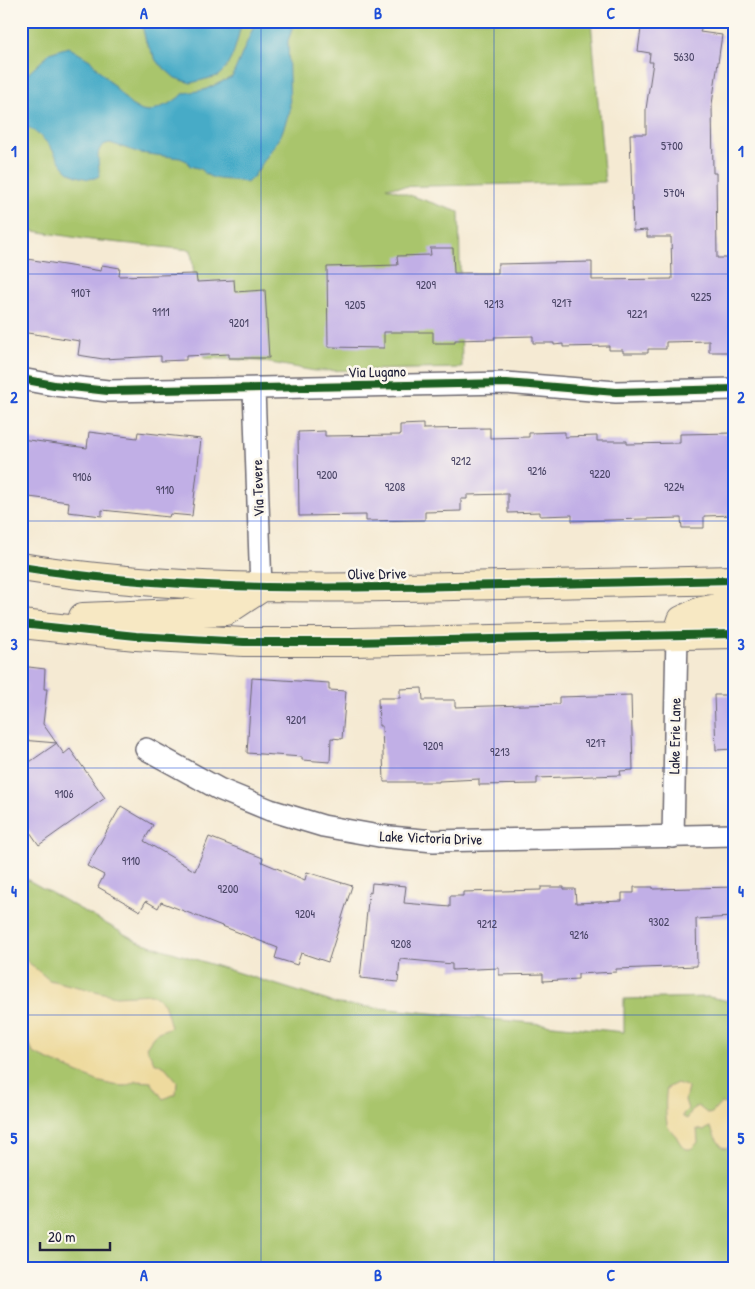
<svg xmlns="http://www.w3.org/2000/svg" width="755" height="1289" font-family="'Patrick Hand',sans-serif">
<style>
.green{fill:#a9c56c;stroke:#667454}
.sand{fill:#eeda9e;stroke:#887e6c}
.water{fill:#47abc7;stroke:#346681}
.building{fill:#c1afe6}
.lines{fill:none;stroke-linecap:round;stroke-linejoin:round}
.minor-casing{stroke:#6c6870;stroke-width:24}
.secondary-casing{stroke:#6c6870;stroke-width:30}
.minor{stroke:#fff;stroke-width:21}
.secondary{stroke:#f7e8c3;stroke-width:28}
.cycleway-casing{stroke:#fbf7ec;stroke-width:11}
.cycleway{stroke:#1b5e20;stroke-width:8}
.grid{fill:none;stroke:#1d4ed8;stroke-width:1;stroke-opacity:0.55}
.labels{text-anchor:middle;stroke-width:5;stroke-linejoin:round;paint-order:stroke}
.number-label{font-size:12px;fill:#4a4566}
.street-label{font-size:15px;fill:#22223b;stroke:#fbf7ec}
.neatline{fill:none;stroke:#1d4ed8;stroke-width:2}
.grid-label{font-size:16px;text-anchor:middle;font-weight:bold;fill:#1d4ed8}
</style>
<rect width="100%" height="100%" fill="#fbf7ec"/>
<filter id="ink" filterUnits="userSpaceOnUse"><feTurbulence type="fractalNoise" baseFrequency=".02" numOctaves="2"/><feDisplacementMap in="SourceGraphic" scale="10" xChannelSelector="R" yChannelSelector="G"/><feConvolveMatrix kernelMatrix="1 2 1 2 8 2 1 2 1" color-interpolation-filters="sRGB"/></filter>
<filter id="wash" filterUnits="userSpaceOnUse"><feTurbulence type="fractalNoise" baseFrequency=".0096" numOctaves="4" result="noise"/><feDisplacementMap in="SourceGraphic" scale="20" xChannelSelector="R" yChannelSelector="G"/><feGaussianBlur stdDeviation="1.12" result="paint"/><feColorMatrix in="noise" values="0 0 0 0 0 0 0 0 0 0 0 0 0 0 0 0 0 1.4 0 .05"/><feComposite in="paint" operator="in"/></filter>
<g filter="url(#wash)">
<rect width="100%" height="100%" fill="#f5ead3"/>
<path class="green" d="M21,21H591L605,182L386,187L459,212L462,368L315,371L260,361L204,358L191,250L91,240L21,229Z
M21,876L137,941L338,1004L624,1032V999L709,997L734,1002V1268H21Z"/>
<path class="sand" d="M21,956L49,980L116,996L152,994L164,1003L171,1027L156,1033L146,1047L154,1062L165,1067L177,1081L176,1094L163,1099L151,1082L137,1081L126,1086L113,1085L97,1081L33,1053L24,1028L21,1025Z
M677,1083L686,1086L688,1088L685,1100L688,1109L683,1114V1117L687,1119L694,1108L698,1106L708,1114L712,1113L721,1103L734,1106V1144L726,1148L722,1147L715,1137L711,1128L709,1127L704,1131L697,1129L698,1142C687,1157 681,1145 676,1136C674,1133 669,1130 668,1127C665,1120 665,1094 667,1088Z"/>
<path class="water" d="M141,21H242C237,40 234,63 218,76L191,83L175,78L157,62L146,42Z
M256,21H295L288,41L290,111L281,135L254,176L247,183C233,177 211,184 201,169L190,166L187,161L180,158L140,153L110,143C92,146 100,163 99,176C92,180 88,179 80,177C63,173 59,158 49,145C43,138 36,132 28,127L21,129V80L45,58L49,53L68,47L90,60L131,105L142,111L149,112L171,103L185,93L204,90L232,77Z"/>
<g id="blocks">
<path class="building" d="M642,21H705L700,32L722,35L712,104L713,173H716L717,258H729L731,352H709V341L666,342V349H648V353H623V350H609V346L563,347V344L554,345V343H533V336L494,337L495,339L455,340V343H433V332H384V348L328,347L327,267L398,265L397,256L431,255L430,248H453L454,273H498V264L592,262V280L672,279L671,237H647V230L633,231L630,134H646V109L653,62H649L650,53L638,51Z
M21,258L101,271L102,265L120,268L119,276L196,274L197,282L234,280L235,292L265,290L269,358H229V354L186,356V360L161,361V356L103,359L78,355L80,341L21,332Z
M423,424V429L490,428V438L529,437V433L565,432V437L597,436V441H627V444L680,443V434L734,433V515L704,516V528H682L681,518L572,521V515L540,516V512L508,513V494L467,495V499H461V511L425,512V520L366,521V515L299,516L298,432L325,431V436L400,435V425Z
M89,432L137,438L138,432L201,439L192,516L170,514L169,517L102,510V516L68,512L69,502L21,496V439L87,448Z
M21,666L45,669L44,689H47L43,724L64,754L70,749L105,798L39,845L21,819V768L57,743L21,740Z
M252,678L329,683V690L346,691L342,739L331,738L330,762L302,760V757L247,753Z
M422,688L423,700H455V707L559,704V697L631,695L633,770L620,771L621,775L537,778V784L479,785V779L439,781V782H384L382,726H379L378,698H400V689Z
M714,695H734V749L716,750Z
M121,806L153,825L144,841L195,871L209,837L263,858L262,862L305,880L307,872L352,886L328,962L301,953L297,965L275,958L278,948L161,902L158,908L146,901L140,911L98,887L104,875L87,866Z
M372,883L406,886L404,903L450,907V896H463V892L541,890V887H564V889H575L576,903L622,901V893H634V887H653V889L734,887V917L696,919L697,966L616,969V972L578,974V979L543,981V974L499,975V968L452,970V964L400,959L398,982L360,978L369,892L371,893Z"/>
</g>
</g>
<g filter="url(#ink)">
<use href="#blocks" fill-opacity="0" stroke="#6c6870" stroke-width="1"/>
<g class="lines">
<defs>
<path id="minor" d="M21,379L54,385L108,391L506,383L616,392L734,389
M254,389L261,588
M146,749L219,789L270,810L323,826L379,836L434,841L734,835
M673,837L677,635"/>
<path id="secondary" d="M21,567C164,590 310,589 454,586C548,584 641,582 734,580
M83,617L226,611L261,588
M21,624L136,636L244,642H352L734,634
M677,635L682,620L701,611L734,605"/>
</defs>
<use href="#minor" class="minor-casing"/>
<use href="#secondary" class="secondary-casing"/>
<use href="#minor" class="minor"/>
<use href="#secondary" class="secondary"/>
<defs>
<path id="cycleway" d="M21,379L54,385L108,391L506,383L616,392L734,389
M21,567C164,590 310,589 454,586C548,584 641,582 734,580
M21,624L136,636L244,642H352L734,634"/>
</defs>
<use href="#cycleway" class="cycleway-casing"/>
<use href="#cycleway" class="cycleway"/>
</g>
</g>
<path class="grid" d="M261,21V1268M494,21V1268M21,274H734M21,521H734M21,768H734M21,1015H734"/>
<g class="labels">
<g class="number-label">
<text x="684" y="61">5630</text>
<text x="672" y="150">5700</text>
<text x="674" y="197">5704</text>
<text x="426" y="289">9209</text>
<text x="81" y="297">9107</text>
<text x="701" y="301">9225</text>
<text x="562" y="307">9217</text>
<text x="494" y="308">9213</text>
<text x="355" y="309">9205</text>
<text x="161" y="316">9111</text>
<text x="637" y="318">9221</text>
<text x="239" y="327">9201</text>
<text x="461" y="465">9212</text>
<text x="537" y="475">9216</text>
<text x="600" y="478">9220</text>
<text x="327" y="479">9200</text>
<text x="82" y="481">9106</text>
<text x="395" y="491">9208</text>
<text x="674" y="491">9224</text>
<text x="165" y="494">9110</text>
<text x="296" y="724">9201</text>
<text x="596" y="747">9217</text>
<text x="433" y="750">9209</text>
<text x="500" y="756">9213</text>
<text x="64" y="798">9106</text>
<text x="131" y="865">9110</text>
<text x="228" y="893">9200</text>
<text x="305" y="918">9204</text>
<text x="659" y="926">9302</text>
<text x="487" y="928">9212</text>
<text x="579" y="939">9216</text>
<text x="401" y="948">9208</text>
</g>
<g class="street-label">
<text transform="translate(377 372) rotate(-1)" y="5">Via Lugano</text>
<text transform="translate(258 488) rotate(-92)" y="5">Via Tevere</text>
<text transform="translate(377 574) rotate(-1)" y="5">Olive Drive</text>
<text transform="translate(675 736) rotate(-89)" y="5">Lake Erie Lane</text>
<text transform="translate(431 838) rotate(2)" y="5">Lake Victoria Drive</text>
</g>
</g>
<rect width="755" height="1289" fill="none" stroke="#fbf7ec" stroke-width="55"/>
<path d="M40 1242v8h70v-8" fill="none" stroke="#22223b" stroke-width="2.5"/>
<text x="48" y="1242" font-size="15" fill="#22223b" stroke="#fbf7ec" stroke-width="4" paint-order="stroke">20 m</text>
<rect x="28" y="28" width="700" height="1234" class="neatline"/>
<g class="grid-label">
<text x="144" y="19">A</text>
<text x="378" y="19">B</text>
<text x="611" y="19">C</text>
<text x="14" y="157">1</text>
<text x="741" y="157">1</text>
<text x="14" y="403">2</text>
<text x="741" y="403">2</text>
<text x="14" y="650">3</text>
<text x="741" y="650">3</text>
<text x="14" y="897">4</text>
<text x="741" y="897">4</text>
<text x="14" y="1144">5</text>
<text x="741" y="1144">5</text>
<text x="144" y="1281">A</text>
<text x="378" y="1281">B</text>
<text x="611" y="1281">C</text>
</g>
</svg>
